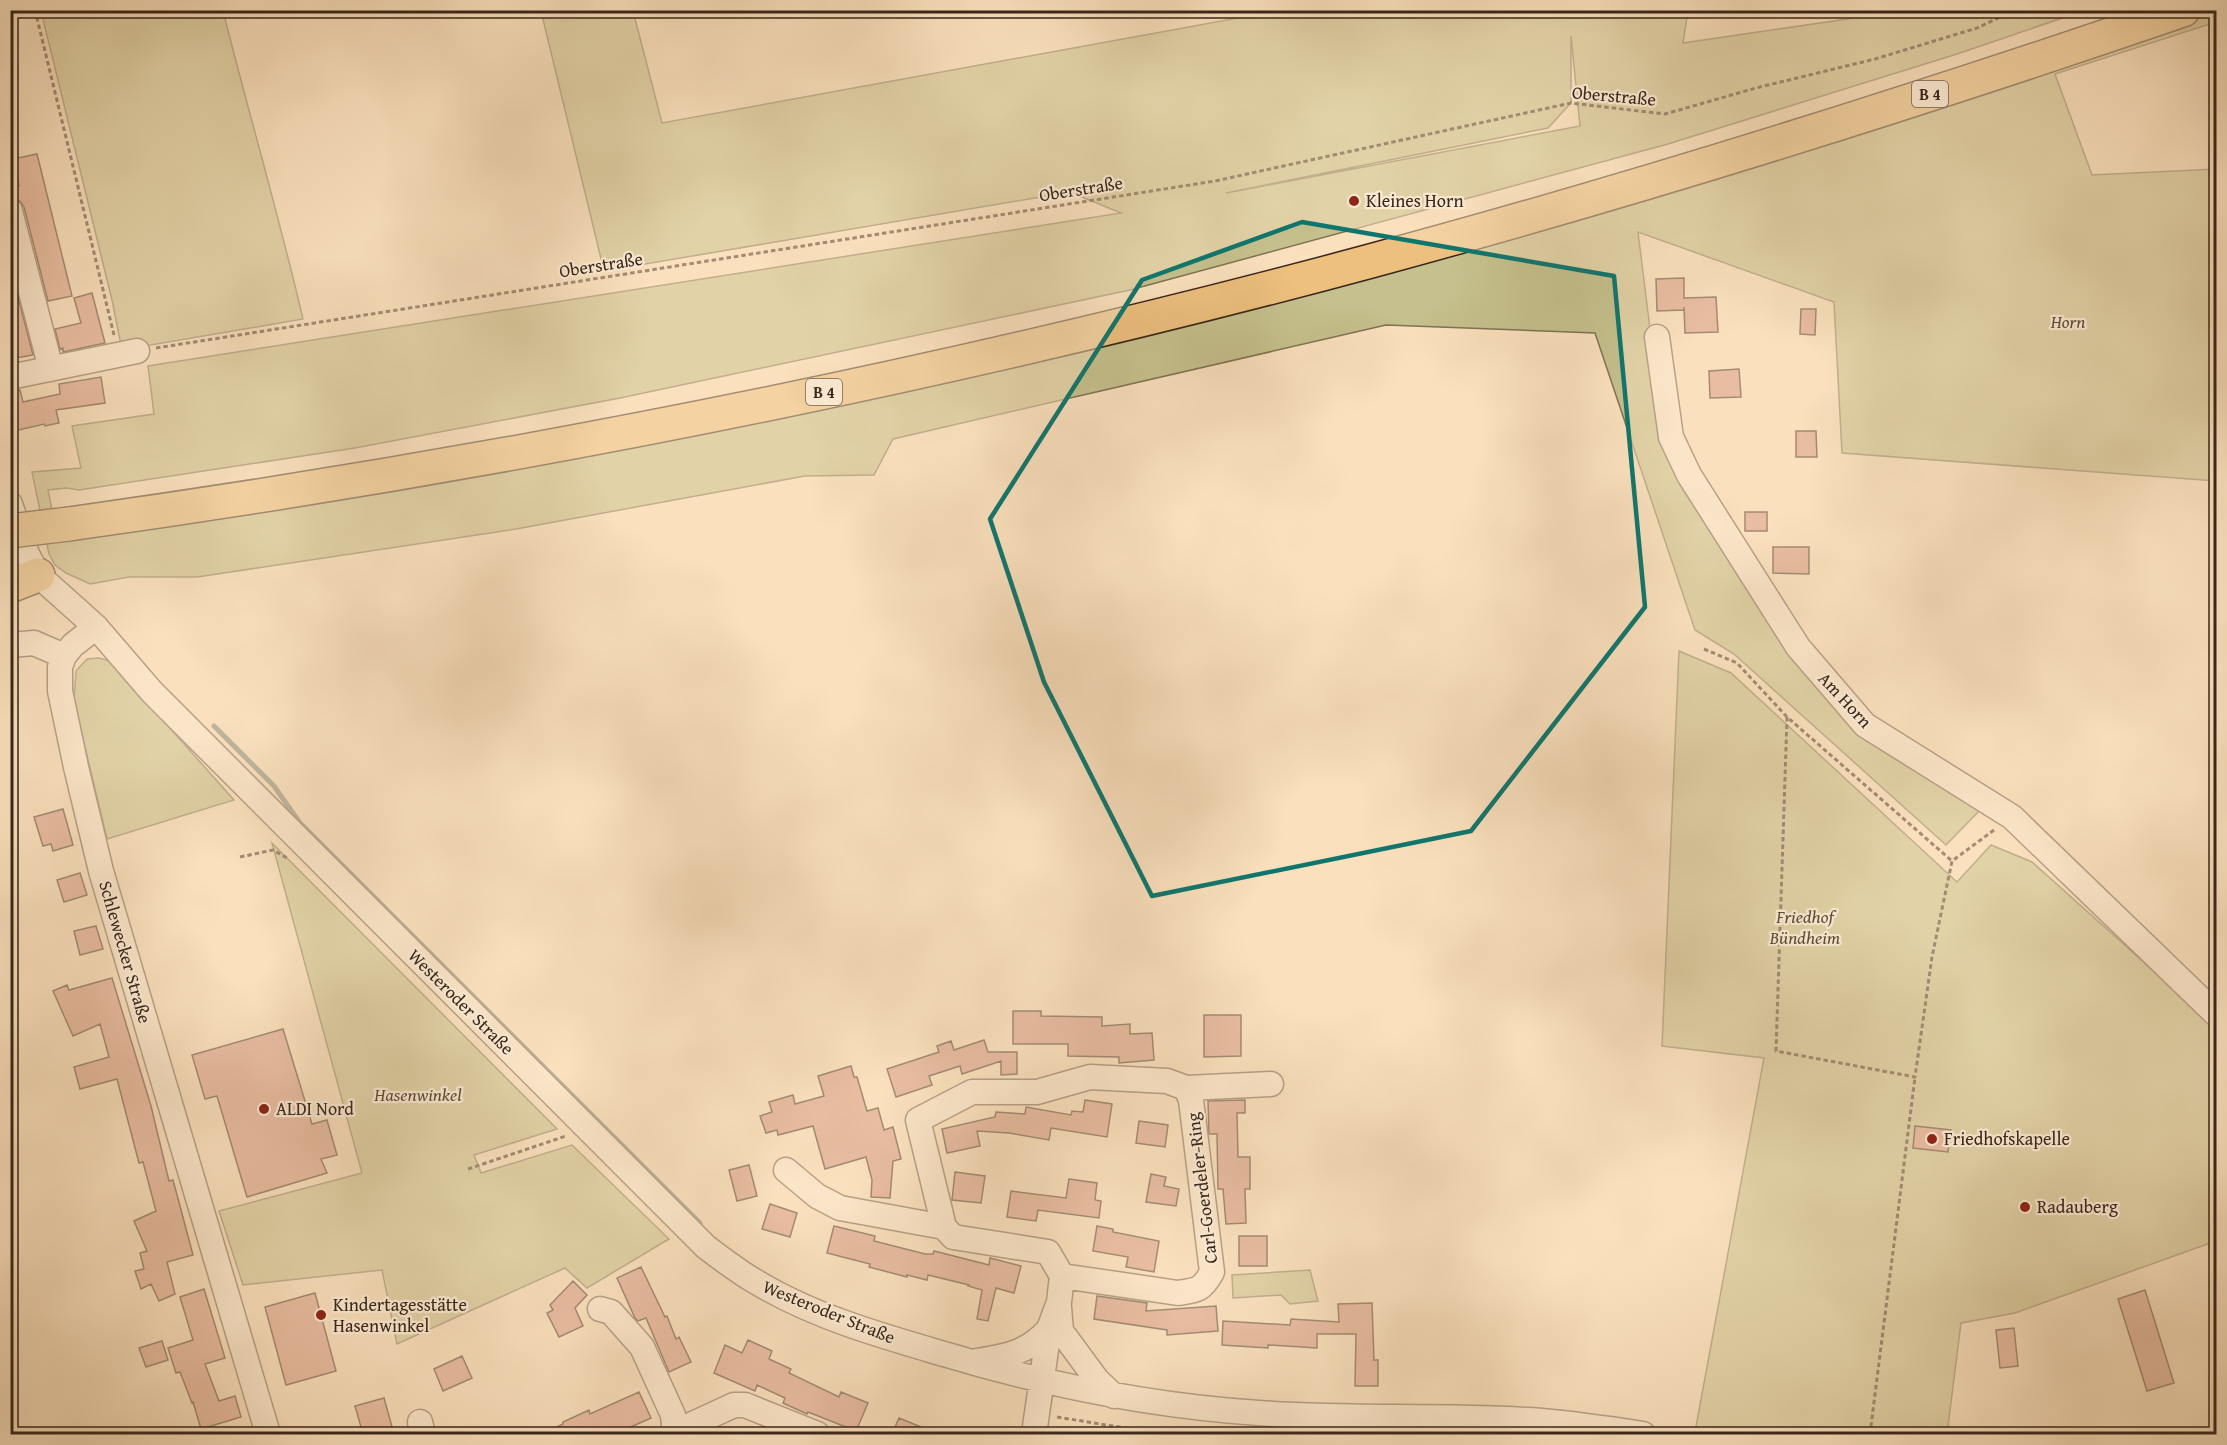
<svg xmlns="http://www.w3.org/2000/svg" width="2227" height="1445" font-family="'Gentium Book Plus',serif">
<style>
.green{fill:#c5c08d;stroke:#7f7354;stroke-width:1.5;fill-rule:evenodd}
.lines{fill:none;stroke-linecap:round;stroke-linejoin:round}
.stream{stroke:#768078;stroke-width:5}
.building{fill:#d6937f;stroke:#39261a;stroke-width:1.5}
.minor-casing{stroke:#695443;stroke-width:27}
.highway-casing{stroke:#39261a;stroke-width:36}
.path{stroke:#39261a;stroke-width:3;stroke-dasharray:4.5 3;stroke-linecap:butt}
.minor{stroke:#fcebd4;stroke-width:24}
.highway{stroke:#edc07e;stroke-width:33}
.highway-bridge-casing{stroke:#39261a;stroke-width:36;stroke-linecap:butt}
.highway-bridge{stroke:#edc07e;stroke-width:33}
.marked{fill:none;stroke:#0f766e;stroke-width:4.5;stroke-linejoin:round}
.poi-dot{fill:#8f2418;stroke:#fcebd4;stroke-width:2}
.labels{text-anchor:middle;stroke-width:4.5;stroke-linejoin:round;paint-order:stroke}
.shield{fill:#fcebd4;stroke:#746152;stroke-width:1.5}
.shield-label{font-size:16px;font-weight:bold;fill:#39261a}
.street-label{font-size:18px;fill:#39261a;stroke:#fcebd4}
.poi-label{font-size:18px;fill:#39261a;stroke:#fcebd4;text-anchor:start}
.park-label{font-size:18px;font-style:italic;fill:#5c4c37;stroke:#fcebd4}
</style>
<rect width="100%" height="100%" fill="#fae0bd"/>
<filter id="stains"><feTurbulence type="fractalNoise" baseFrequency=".00333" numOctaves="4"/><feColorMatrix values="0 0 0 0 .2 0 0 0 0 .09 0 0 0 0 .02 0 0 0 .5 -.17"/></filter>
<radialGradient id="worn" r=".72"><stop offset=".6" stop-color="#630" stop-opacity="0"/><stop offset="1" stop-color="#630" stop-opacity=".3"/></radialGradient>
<path class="green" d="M41,11H223C249,114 279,216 303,319L122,350L112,300Z
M541,11H633L662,123L1276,11H1688L1683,43L1902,11H2083L1957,54L1668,144L1130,290L620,398L355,448L79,490L66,488L48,490L58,541L752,420L2000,84L2216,11V22L2055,74L2092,175L2216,169V481L1842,453L1834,302L1638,232L1664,442L1832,680L1980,810L1946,845L1734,654L1695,630L1595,333L1386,325L893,439L874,475L805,476L516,529L197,577H129L90,584L66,573L55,565L49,554L32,472L81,468L72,426L154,414L148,366L1121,213L1070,192L604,271ZM1571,36L1580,126L1226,193L1548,128L1571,103Z
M1679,651L1731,673L1957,882L1991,845L2032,862L2216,1027V1241L2015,1313L1961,1323L1947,1434H1706L1695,1432L1764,1058L1662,1046Z
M99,658L110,661L234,800L107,839L74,701L76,671L87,659Z
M272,843L557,1129L474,1155L481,1173L572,1145L669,1239L587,1288L565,1268L397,1344L382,1270L243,1285L219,1211L362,1173Z
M1310,1270L1318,1301L1290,1304L1281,1295L1233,1298L1232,1275Z"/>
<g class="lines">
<path class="stream" d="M214,726L274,786L300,823L700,1223"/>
</g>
<path class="building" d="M37,154L72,296L48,301L24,207L20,201L10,197V187L19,186L13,159Z
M11,270L33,355L10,359V289Z
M1684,278V298L1716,297L1718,332L1685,333L1684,307V310L1657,311L1656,279Z
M92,293L105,343L63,352V348L60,349L55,329L81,323L74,298Z
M1801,309H1816L1815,335L1800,334Z
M1739,369L1741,397L1710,398L1709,371Z
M101,377L105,403L56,410L59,423L45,426L44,424L10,432V391L20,390L23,402L60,394L59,384Z
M1796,431H1816L1817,457H1796Z
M1745,512H1767V531H1745Z
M1773,547H1809V574L1773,573Z
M63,809L73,845L53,851L51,844L43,846L34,817Z
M80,873L87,895L64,902L57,880Z
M96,926L103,949L80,955L74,931Z
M112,978L151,1106L169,1181L173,1180L193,1255L167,1262L175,1294L159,1301L151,1284L141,1289L135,1271L144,1269L140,1253L147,1251L134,1221L156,1211L143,1162L139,1163L117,1079L80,1089L74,1067L109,1057L100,1024L73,1036L53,991L67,985L69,990Z
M1013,1011H1041V1016L1102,1017V1026L1130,1024V1034L1152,1033L1154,1060L1119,1063V1057L1068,1056V1044H1013Z
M1204,1015H1241V1056L1204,1057Z
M283,1029L312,1124L327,1120L337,1155L321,1159L327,1173L247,1197L217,1096L205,1099L192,1055Z
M984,1040L988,1052H1017V1074L1001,1075V1061L962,1074L960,1066L929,1076L932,1085L896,1097L887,1069L939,1052L937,1046L951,1041L954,1050Z
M851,1066L854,1077H857L867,1111L878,1108L884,1130L893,1127L901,1159L893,1161L890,1198L871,1197L872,1180L866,1157L825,1169L813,1126L778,1135L777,1130L766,1133L760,1116L772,1112L769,1102L793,1095L795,1104L824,1096L818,1076Z
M1085,1100L1112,1104L1107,1137L1051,1128L1049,1140L1009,1133L977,1131L980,1146L947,1153L942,1129L995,1117L996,1112L1025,1114L1026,1107L1071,1115L1072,1111L1083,1112Z
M1245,1100V1113H1237L1238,1157H1250V1189H1245L1246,1223L1226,1224L1223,1189H1218L1217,1134H1209L1208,1101Z
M1139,1121L1168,1125L1165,1147L1136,1143Z
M1915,1126L1951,1130L1948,1152L1913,1148Z
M749,1165L757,1196L737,1201L729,1170Z
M955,1172L985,1176L981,1203L952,1200Z
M1151,1174L1166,1177L1164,1186L1179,1189L1176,1206L1146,1202Z
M1069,1179L1097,1183L1095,1200L1101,1201L1099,1218L1038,1210L1036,1221L1007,1217L1011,1191L1066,1198Z
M770,1204L797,1213L790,1237L762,1229Z
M834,1226L875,1236L874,1241L925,1254H933L934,1251L989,1265L990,1258L1021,1266L1014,1293L996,1288L988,1321L977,1319L982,1290L968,1286L969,1285L928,1275L927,1280L907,1275V1277L869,1267L870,1264L827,1253Z
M1097,1226L1113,1229V1232L1159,1241L1154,1272L1126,1267L1128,1257L1093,1251Z
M1239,1236H1267V1266H1239Z
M641,1267L665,1317L667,1316L676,1339L679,1337L691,1362L669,1372L646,1318L638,1321L635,1318L617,1278Z
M573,1281L587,1295L575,1308L583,1326L559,1337L547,1313L553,1310L550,1305Z
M204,1289L225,1358L205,1364L219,1401L235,1396L241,1417L201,1429L193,1402L192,1403L180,1372L176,1373L168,1348L193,1340L180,1297Z
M2145,1290L2174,1383L2147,1391L2118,1299Z
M315,1293L336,1371L286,1385L265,1307Z
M1097,1296L1147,1303L1146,1311L1216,1306L1218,1331L1167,1335V1330L1094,1319Z
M1372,1303L1374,1360H1378V1386H1355L1356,1334H1317V1348L1268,1345V1348L1222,1345L1223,1321L1290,1325L1291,1319L1339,1322L1338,1304Z
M2014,1328L2018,1366L2000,1368L1996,1330Z
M748,1340L772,1351L769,1359L791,1369L789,1373L839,1397L841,1392L868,1403L856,1431L808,1412L807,1414L783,1403L785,1398L757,1385L755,1391L714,1373L725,1345L742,1353Z
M162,1341L168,1360L146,1367L139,1348Z
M462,1356L472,1378L443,1391L434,1369Z
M639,1392L651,1418L615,1434H542L563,1424V1422L589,1410L590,1414Z
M384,1398L394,1434H363L355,1406Z
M899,1418L938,1434H892Z"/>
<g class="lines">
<defs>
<path id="minor" d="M10,211L51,369
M1657,337L1671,437L1689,475L1798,647L1865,725L2012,817L2216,1014
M10,377L137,351
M10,504L27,554L38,575L96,627L152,692L706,1247C723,1260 740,1273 758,1283C815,1317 882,1336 944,1354C1047,1385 1152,1406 1259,1413C1353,1420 1448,1414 1542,1421C1576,1424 1610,1429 1643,1434
M96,627L73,645L64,656L60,667V691L76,767L101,871L268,1434
M10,645L34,643L64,656
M1186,1088L1271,1084
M786,1170L817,1196L840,1208L944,1227
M1059,1307L1061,1331L1097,1380L1114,1396
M600,1309L611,1312L642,1347L673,1415L675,1434
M977,1361C1008,1356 1027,1353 1049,1329
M420,1422L423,1434
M671,1434L734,1405H745L817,1434
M1034,1434L1049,1329L1059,1302L1062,1276L1048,1252L953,1237L944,1227L918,1120L972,1092H1037L1090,1077L1167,1081L1186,1088L1191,1100L1212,1272C1202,1290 1198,1290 1178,1293L1062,1276"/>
<path id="highway" d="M69,524C506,463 940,377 1367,262C1642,188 1914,102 2183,10
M10,586L38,575"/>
</defs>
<use href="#minor" class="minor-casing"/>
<use href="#highway" class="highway-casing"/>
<path class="path" d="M35,10L114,335
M156,348L1215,181L1571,103L1665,114L1756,88L1875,59L1977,28L2015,10
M1704,649L1737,663L1787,717L1952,861
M1787,717L1776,1051L1915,1077L1932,957L1952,861L1994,830
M240,857L273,850L287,858
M468,1169L566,1136
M1057,1417L1156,1433L1179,1428
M1870,1434L1915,1077"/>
<use href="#minor" class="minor"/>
<use href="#highway" class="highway"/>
<defs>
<path id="highway-bridge" d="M10,531L69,524"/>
</defs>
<use href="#highway-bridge" class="highway-bridge-casing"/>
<use href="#highway-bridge" class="highway-bridge"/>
</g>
<path d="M0 0H2227V1445H0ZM1302,222L1614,276L1645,607L1471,831L1152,896L1044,682L990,519L1142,280Z" fill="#fae0bd" fill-opacity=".55" fill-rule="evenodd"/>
<path class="marked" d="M1302,222L1614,276L1645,607L1471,831L1152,896L1044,682L990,519L1142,280Z"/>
<g class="poi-dot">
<circle cx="1354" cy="201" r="6"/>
<circle cx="264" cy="1109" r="6"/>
<circle cx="1932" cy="1139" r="6"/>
<circle cx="2025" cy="1207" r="6"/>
<circle cx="321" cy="1315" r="6"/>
</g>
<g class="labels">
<g class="shield">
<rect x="1912" y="81" width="36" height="26" rx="4.5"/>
<rect x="806" y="379" width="36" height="26" rx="4.5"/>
</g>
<g class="shield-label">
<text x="1930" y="100">B 4</text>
<text x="824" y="398">B 4</text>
</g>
<g class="street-label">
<text transform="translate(1614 96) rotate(5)" y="6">Oberstraße</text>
<text transform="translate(1081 189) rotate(-9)" y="6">Oberstraße</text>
<text transform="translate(601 265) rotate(-9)" y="6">Oberstraße</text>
<text transform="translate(1845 700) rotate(47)" y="6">Am Horn</text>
<text transform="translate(125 952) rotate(74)" y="6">Schlewecker Straße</text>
<text transform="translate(461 1002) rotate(45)" y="6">Westeroder Straße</text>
<text transform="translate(1202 1188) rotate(-97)" y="6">Carl-Goerdeler-Ring</text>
<text transform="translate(829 1312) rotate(22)" y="6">Westeroder Straße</text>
</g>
<g class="poi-label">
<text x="1366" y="207">Kleines Horn</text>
<text x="276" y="1115">ALDI Nord</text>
<text x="1944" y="1145">Friedhofskapelle</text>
<text x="2037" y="1213">Radauberg</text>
<text x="333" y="1311">Kindertagesstätte<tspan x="333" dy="21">Hasenwinkel</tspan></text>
</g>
<g class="park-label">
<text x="2068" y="328">Horn</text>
<text x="1805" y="923">Friedhof<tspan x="1805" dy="21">Bündheim</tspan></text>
<text x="418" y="1101">Hasenwinkel</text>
</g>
</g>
<rect width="2227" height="1445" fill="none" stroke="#fae0bd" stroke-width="36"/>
<rect x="12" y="12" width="2203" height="1421" fill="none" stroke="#39261a" stroke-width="3"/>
<rect x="18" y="18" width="2191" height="1409" fill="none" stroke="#39261a" stroke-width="1.5"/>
<rect width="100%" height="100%" filter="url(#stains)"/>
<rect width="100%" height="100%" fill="url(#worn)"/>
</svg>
